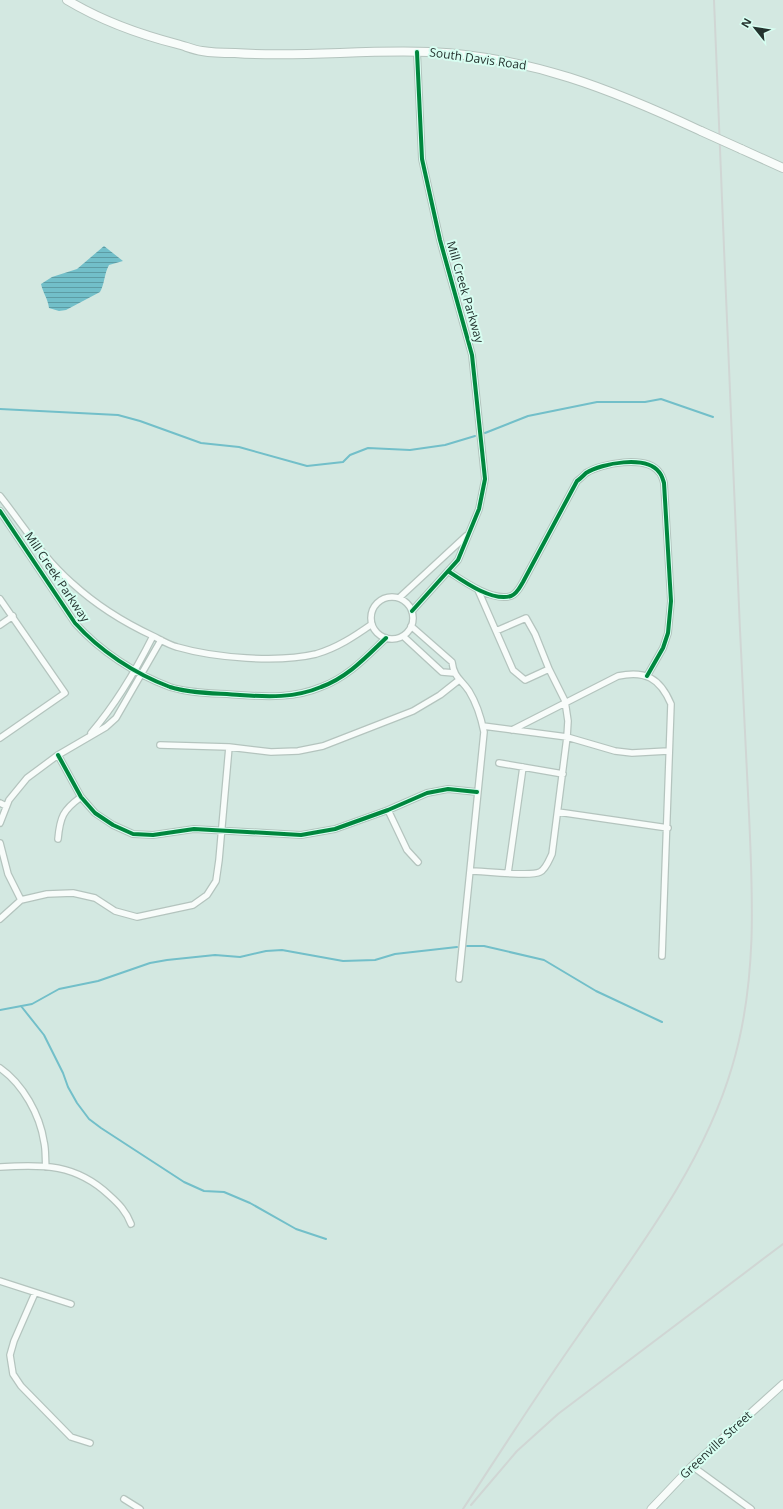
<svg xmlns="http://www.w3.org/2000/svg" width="783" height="1509" font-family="'Open Sans',sans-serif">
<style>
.water{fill:url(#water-rules)}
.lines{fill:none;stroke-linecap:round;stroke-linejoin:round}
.stream{stroke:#72bfc9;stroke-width:2}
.minor-casing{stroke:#b4c4be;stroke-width:8}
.tertiary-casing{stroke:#b4c4be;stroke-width:9}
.primary-casing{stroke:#b4c4be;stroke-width:10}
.minor{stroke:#f8fcfa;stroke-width:5.5}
.tertiary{stroke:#f8fcfa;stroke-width:7}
.primary{stroke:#f8fcfa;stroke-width:8}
.rail{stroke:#d0d6d4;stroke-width:2}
.primary-bridge-casing{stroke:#b4c4be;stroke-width:10;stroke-linecap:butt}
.primary-bridge{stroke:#f8fcfa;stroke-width:8}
.cycleway-casing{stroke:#d7fef1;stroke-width:6}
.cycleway{stroke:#00873e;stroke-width:4}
.labels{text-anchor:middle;stroke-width:4;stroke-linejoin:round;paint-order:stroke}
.street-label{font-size:12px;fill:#24322e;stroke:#d7fef1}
</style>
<defs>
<pattern id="water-rules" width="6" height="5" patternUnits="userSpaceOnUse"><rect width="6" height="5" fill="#72bfc9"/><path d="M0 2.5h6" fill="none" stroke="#5d9ca4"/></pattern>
</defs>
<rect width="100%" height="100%" fill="#d3e8e1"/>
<path class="water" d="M104,246L123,261L109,265C104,274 105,283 100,292L66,310L59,311L49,308C48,299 43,293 41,284L52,277L77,269Z"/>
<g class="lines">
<path class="stream" d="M0,409L118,415L140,421L201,443L239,447L307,466L343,462L350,455L368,448L410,450L445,445L475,436
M485,433L528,416L597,402H645L661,399L713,417
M467,946H484L544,960L596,991L662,1022
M21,1006L44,1035L63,1073L68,1087L77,1103L89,1119L101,1128L184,1182L204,1191L224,1192L250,1203L296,1229L326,1239
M0,1010L32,1004L59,989L98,981L150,963L167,960L215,955L240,957L266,951L282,950L343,961L375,960L395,954L457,947"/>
<defs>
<path id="minor" d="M0,496C23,525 44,559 72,583C96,605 123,622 153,636C161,640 169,645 177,647C215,658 278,663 316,654C337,648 355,636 372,624
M0,511L75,623C100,651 135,674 170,687C192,694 218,693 240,695C268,697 295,698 321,687C348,677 366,657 386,638
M448,571C463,581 492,602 511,596C517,594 520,587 523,582L577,481C580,479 583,476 586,473C602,463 646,455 659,472C662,475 663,480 664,483L671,601L668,633L663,648L647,676
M478,590L513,670L525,680L549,669
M371 618a21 21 0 1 1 42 0a21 21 0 1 1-42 0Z
M399,598L466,536
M0,599L65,693L0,738
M412,611L458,560L479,509L485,479L472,355L440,240L422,159L417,52
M0,625L13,616
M411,626L452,662C454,678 461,679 469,691C477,704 481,717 484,732L459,979
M403,636L442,672L454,673
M483,726L567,737L615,751L632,753L668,751
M512,730L618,676C645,670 660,678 671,704L662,956
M91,733C116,704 136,670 153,636
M160,745L229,747L271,752L298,751L323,746L413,711L440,695L459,680
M58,755L81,797L95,813L113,825L133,834L153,835L194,829L301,835L335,829L388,810L427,793L448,789L477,792
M499,763L563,774
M0,803L6,806
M388,810L407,850L418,862
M558,812L668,828
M0,823L9,800L27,778L58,755L106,727L116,718L161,640
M58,839C60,817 63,810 81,797
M0,843L8,874L21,900
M470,871C482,871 531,877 540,872C546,869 549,860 552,854L567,737L568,721L565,701L549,669L535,634L526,618L496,631
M508,873L523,767
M0,919L21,900L47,894L73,893L95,898L115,911L137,917L193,905L207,895L216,881L219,860L229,747
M0,1068C23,1084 40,1115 44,1142C46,1150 45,1159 46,1167
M0,1167C43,1164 76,1164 109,1195C119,1204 126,1211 131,1224
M0,1281L71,1304
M35,1293L14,1341L10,1355L13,1374L21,1386L71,1437L90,1443
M692,1466L751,1509
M124,1499L140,1509"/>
<path id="tertiary" d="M651,1509L692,1466L783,1384"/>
<path id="primary" d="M67,0C102,21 138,34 177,44C185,46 194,50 202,51C213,53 225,53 235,53C300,58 365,49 430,52C531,57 611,89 701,131
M741,149L783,168"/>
</defs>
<use href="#minor" class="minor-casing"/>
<use href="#tertiary" class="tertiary-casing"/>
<use href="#primary" class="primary-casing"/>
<use href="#minor" class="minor"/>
<use href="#tertiary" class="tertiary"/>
<use href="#primary" class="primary"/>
<path class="rail" d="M471,1505L517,1451L558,1414L783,1244
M463,1509C501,1451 538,1393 578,1336C636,1252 703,1166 732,1067C757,984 753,899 749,814C746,752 743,691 740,630C730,420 723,210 714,0"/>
<defs>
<path id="primary-bridge" d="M701,131L741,149"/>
</defs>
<use href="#primary-bridge" class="primary-bridge-casing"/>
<use href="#primary-bridge" class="primary-bridge"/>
<defs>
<path id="cycleway" d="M0,511L75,623C100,651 135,674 170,687C192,694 218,693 240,695C268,697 295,698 321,687C348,677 366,657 386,638
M448,571C463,581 492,602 511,596C517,594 520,587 523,582L577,481C580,479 583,476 586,473C602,463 646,455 659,472C662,475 663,480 664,483L671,601L668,633L663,648L647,676
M412,611L458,560L479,509L485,479L472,355L440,240L422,159L417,52
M58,755L81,797L95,813L113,825L133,834L153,835L194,829L301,835L335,829L388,810L427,793L448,789L477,792"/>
</defs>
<use href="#cycleway" class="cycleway-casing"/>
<use href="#cycleway" class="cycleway"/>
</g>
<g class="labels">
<g class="street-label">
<text transform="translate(478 59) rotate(8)" y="4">South Davis Road</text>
<text transform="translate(465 292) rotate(74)" y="4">Mill Creek Parkway</text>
<text transform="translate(57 577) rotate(56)" y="4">Mill Creek Parkway</text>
<text transform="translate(716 1445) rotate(-43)" y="4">Greenville Street</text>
</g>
</g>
<g transform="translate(755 28) rotate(300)" stroke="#d7fef1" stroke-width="3" paint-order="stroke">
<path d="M0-3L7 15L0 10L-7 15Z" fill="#24322e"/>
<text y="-6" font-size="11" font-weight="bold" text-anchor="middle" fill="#24322e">N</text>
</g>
</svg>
